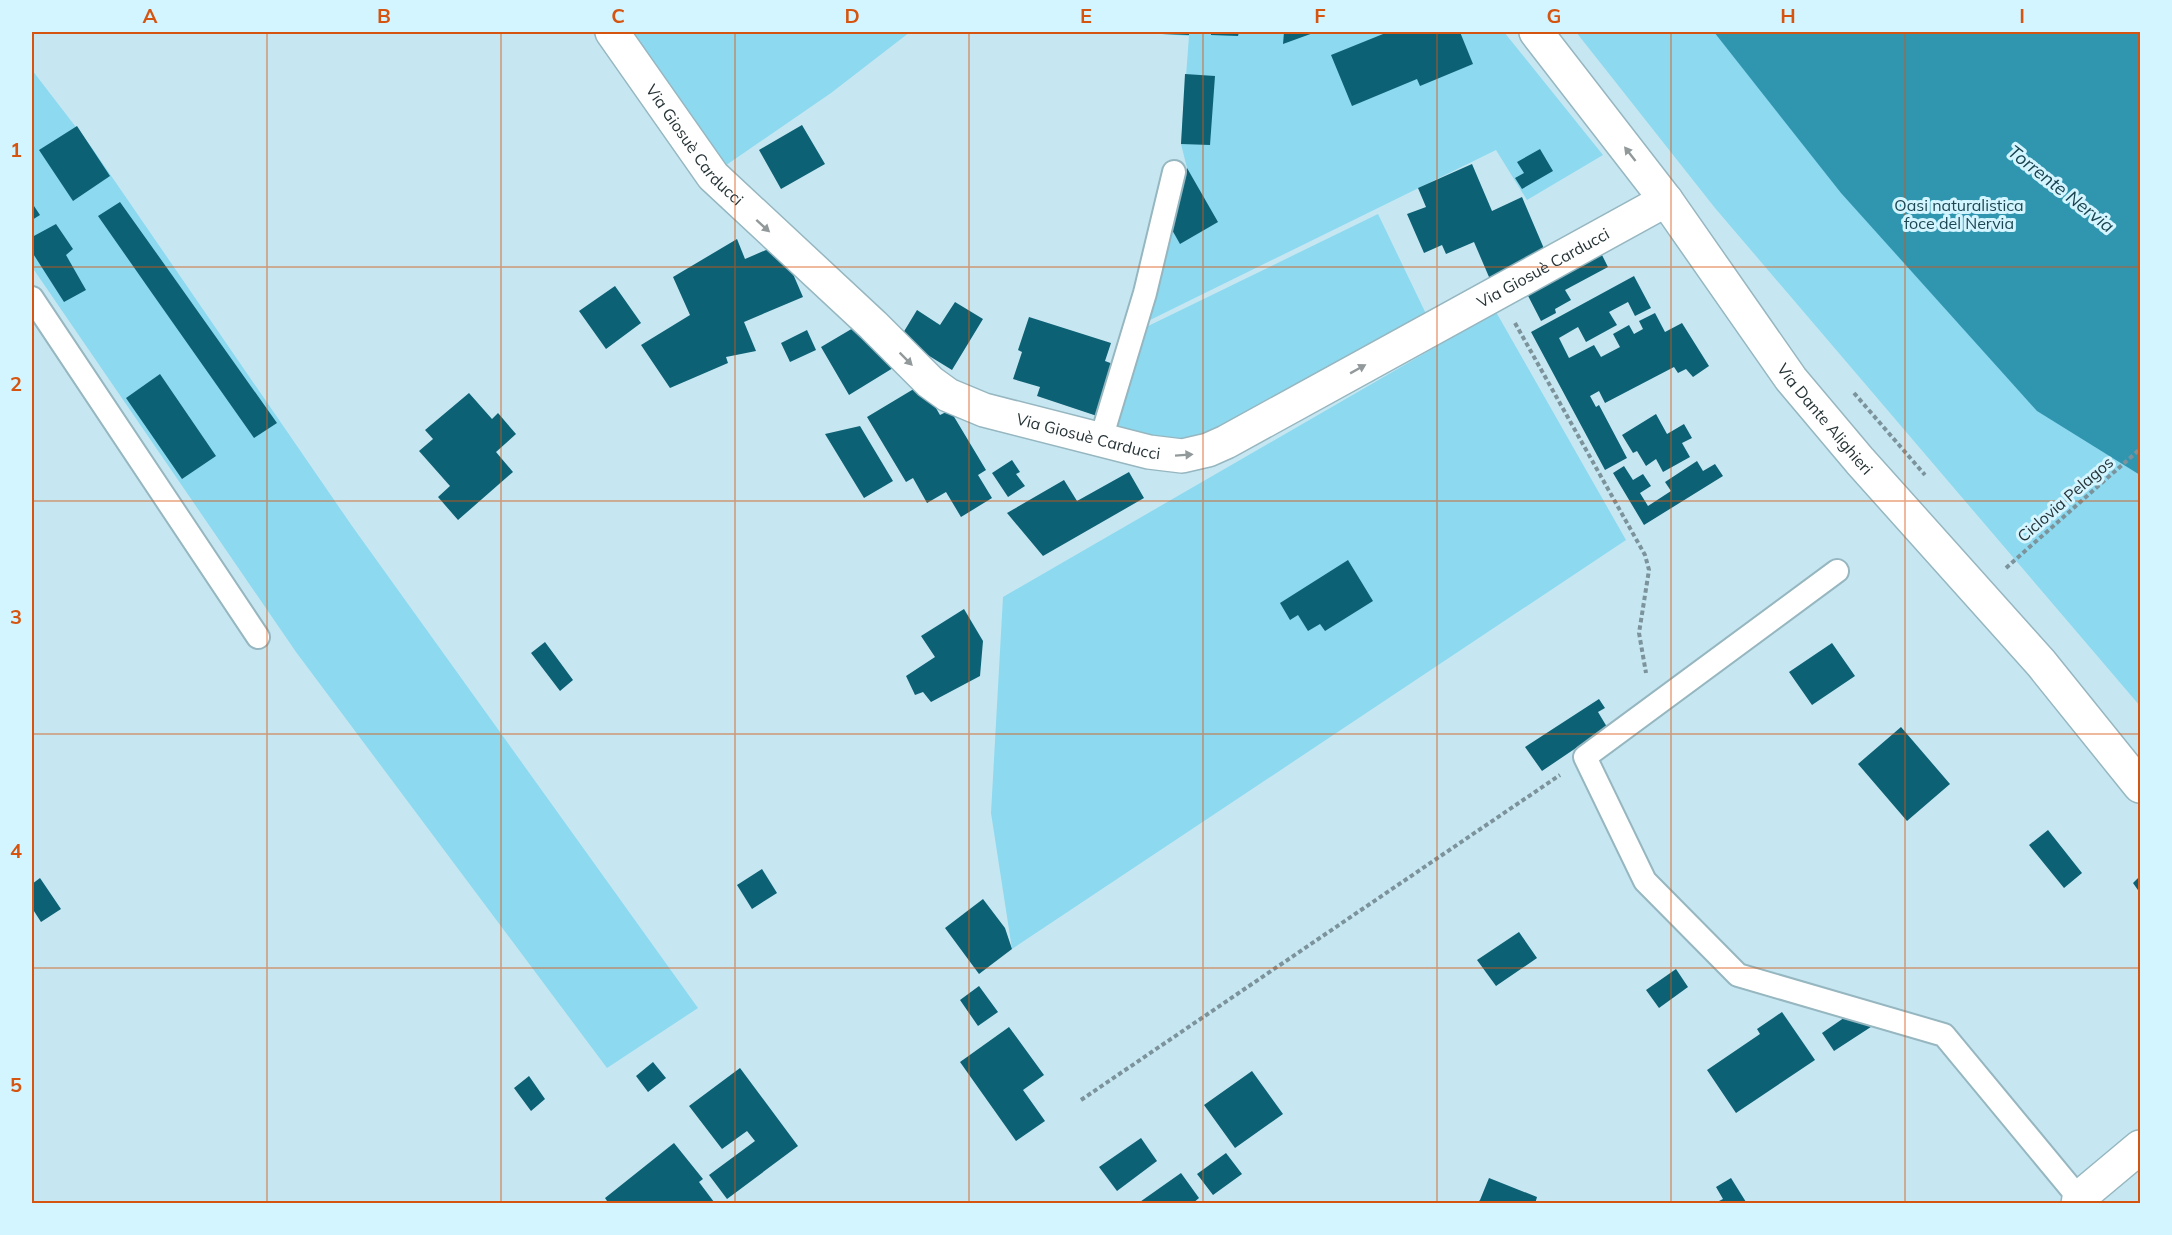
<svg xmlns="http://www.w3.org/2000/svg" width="2172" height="1235" font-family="Mulish,sans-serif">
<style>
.green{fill:#8dd9ef}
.water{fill:#3095af}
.building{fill:#0d6174}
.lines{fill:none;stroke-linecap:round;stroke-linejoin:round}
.service-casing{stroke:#96b6c0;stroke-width:26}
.minor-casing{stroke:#96b6c0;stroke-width:36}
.path{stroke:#7c939b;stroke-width:4;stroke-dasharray:4.5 3;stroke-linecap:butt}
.service{stroke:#fff;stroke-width:22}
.minor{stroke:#fff;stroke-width:33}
.oneway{fill:#92999b}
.grid{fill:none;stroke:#d55510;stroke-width:1.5;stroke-opacity:0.55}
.labels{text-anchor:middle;stroke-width:6;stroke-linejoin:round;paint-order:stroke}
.street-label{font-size:16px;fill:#263337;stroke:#d3f5ff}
.park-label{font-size:16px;fill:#1c4753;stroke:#d3f5ff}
.water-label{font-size:18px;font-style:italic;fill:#18434f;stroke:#d3f5ff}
.neatline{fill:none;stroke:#d55510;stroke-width:2}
.grid-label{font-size:20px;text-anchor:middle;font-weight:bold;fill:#d55510}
</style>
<rect width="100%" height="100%" fill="#c6e7f2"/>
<path class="green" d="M626,32H910L831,93L722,168Z
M1162,32H1504L1603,155L1527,200L1496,150L1146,322L1187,168L1181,144L1189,36L1162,34Z
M1576,32H2140V706L1715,208Z
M32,70L92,148L352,526L698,1008L607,1068L296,652L32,267Z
M1378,214L1428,318L1224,428C1174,443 1164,442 1113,430L1142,329Z
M1496,312L1626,540L1012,949L991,813L1003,597Z"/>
<path class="water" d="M1714,32H2140V475L2037,411L1841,193Z"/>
<path class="building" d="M1162,32H1189V35L1162,34Z
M1211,32H1239L1238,36L1211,35Z
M1284,32H1316L1283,44Z
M1388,32H1460L1473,64L1420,86L1417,79L1352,106L1331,55Z
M1185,74L1215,76L1210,145L1181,144Z
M802,125L825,164L781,189L759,150Z
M77,126L110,176L73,201L39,150Z
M1540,149L1553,171L1522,189L1515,178L1524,173L1517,162Z
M1472,164L1492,211L1522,197L1548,258L1492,284L1474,242L1446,254L1442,245L1424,253L1407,214L1426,207L1418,188Z
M1187,168L1218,222L1180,244L1171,228Z
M120,202L172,275L277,423L254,438L154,296L98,216Z
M32,203L40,215L32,220Z
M56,224L73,249L66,255L86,290L64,302L32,252V237Z
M737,239L745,259L780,244L803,297L744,322L756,351L726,357L728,363L670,388L641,345L690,315L673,277Z
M1599,249L1608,267L1565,290L1571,300L1555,309L1556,313L1541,321L1524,288Z
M1634,276L1651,308L1635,316L1628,302L1609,312L1617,325L1586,342L1578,327L1559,338L1569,358L1594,345L1601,357L1620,347L1613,334L1629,325L1634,334L1643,329L1639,321L1655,313L1665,332L1682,323L1709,366L1693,377L1686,369L1678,373L1674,367L1605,403L1599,391L1590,396L1596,407L1599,405L1627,458L1605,470L1531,332Z
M615,286L641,323L606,349L579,311Z
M955,302L983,319L952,370L900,338L917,310L940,325Z
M1029,317L1111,343L1105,361L1113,364L1097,416L1037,396L1040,387L1013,379L1022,352L1018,350Z
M865,321L893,368L849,395L821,347Z
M807,330L816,350L790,362L781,343Z
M160,374L216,456L182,479L126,398Z
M922,384L940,415L950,410L986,470L978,475L992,498L961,517L946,492L927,503L913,478L906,482L867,417Z
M469,393L492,419L498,413L516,434L496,452L513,472L458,520L438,497L450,486L419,451L433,439L425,430Z
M1656,414L1667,434L1684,424L1692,438L1682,443L1690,457L1663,472L1656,459L1646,466L1637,451L1633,453L1622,435Z
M860,426L893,481L864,498L825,434Z
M1012,460L1020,472L1016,474L1025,486L1008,497L992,473Z
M1697,461L1703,471L1715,464L1723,476L1644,525L1613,473L1624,466L1633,480L1643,474L1651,486L1640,493L1648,506L1671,491L1665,482Z
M1129,472L1144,498L1043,556L1007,513L1064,480L1077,501Z
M1348,560L1373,601L1325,631L1320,624L1308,631L1298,615L1290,620L1280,603Z
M964,609L983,641L980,676L931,702L923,692L915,695L906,676L935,657L921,636Z
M545,642L573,680L560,691L531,653Z
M1832,643L1855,676L1812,705L1789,672Z
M1599,699L1605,708L1598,712L1607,727L1542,771L1525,747Z
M1901,727L1950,784L1907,821L1858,764Z
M2048,830L2082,873L2064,888L2029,845Z
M762,869L777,893L752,909L737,885Z
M2140,876V893L2133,883Z
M40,878L61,909L41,922L32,908V884Z
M983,899L1005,928L1012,949L979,974L945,928Z
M1519,932L1537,958L1496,986L1477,960Z
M1676,969L1688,987L1659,1008L1646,990Z
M979,986L998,1012L978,1026L960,1000Z
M1782,1012L1815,1060L1736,1113L1707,1070L1760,1034L1757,1029Z
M1851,1013L1877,1023L1834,1051L1822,1033Z
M1009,1027L1044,1075L1023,1090L1045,1121L1016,1141L960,1062Z
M653,1062L666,1078L648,1092L636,1076Z
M740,1068L798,1146L727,1199L709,1175L755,1141L747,1131L722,1149L689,1106Z
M1252,1071L1283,1114L1235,1148L1204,1105Z
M529,1076L545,1099L531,1111L514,1088Z
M1141,1138L1157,1161L1117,1191L1099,1167Z
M674,1143L703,1179L699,1182L714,1202L609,1204L605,1198Z
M1226,1153L1242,1174L1213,1195L1197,1174Z
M1181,1173L1199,1198L1192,1204H1137Z
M1489,1178L1537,1197L1535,1204H1476L1480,1200Z
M1731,1178L1746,1202L1743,1204H1721L1719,1201L1723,1199L1716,1187Z"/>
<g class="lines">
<defs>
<path id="service" d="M32,298L258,637
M1101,439L1145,293L1174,172
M1837,571L1585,757L1645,881L1738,975L1944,1035L2079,1198"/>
<g id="minor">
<path id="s1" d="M612,32L713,176L873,325L930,382L948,395L984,410L1149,452L1182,456L1208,450L1226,442L1666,200"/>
<path id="s2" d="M1536,32L1666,200L1791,379L1860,461L2041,663L2140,786"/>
<path d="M2078,1204L2079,1198L2140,1147"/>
</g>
</defs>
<use href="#service" class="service-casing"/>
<use href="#minor" class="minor-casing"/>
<path class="path" d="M1515,323L1645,555L1649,570L1639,633L1646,673
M1854,393L1925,475
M2006,568L2140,449
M1081,1100L1560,775"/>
<use href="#service" class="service"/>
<use href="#minor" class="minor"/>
</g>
<defs><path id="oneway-solid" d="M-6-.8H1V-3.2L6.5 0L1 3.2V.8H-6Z" transform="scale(1.5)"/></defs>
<g class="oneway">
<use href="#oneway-solid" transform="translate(1630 154) rotate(-128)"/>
<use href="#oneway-solid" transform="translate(763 226) rotate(42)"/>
<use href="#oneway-solid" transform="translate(906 359) rotate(45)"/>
<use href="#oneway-solid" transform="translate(1358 369) rotate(-29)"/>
<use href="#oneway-solid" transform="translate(1184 455) rotate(-4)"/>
</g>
<path class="grid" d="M267,32V1204M501,32V1204M735,32V1204M969,32V1204M1203,32V1204M1437,32V1204M1671,32V1204M1905,32V1204M32,267H2140M32,501H2140M32,734H2140M32,968H2140"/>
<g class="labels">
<g class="street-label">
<text dy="6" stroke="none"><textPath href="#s1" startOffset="140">Via Giosuè Carducci</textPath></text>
<text dy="6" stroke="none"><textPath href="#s1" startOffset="1148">Via Giosuè Carducci</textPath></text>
<text dy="6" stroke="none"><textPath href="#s2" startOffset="483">Via Dante Alighieri</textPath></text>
<text dy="6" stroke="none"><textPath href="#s1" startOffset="644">Via Giosuè Carducci</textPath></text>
<text transform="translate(2065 499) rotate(-41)" y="6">Ciclovia Pelagos</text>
</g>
<g class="park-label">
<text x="1959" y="211">Oasi naturalistica<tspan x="1959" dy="18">foce del Nervia</tspan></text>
</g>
<g class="water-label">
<text transform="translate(2061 189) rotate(38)" y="6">Torrente Nervia</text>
</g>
</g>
<rect width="2172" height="1235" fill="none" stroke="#d3f5ff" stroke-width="66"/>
<rect x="33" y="33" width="2106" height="1169" class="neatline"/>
<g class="grid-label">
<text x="150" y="23">A</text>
<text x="384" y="23">B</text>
<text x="618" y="23">C</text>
<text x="852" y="23">D</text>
<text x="1086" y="23">E</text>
<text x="1320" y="23">F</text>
<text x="1554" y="23">G</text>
<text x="1788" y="23">H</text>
<text x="2022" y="23">I</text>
<text x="16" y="157">1</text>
<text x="16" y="391">2</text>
<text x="16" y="624">3</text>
<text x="16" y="858">4</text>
<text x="16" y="1092">5</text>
</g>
</svg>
